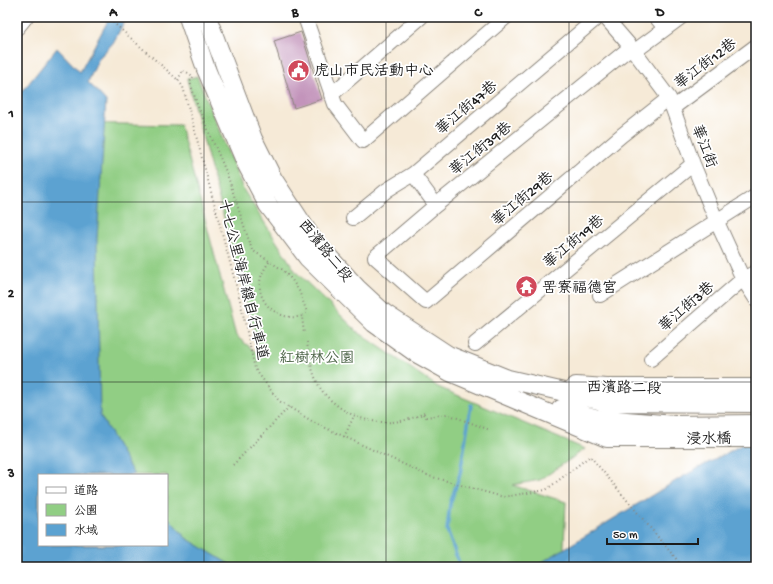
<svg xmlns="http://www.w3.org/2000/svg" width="773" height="584" font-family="'Gochi Hand','LXGW WenKai TC',sans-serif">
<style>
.green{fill:#91ce84;stroke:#567550;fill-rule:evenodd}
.water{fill:#5ba2d1;stroke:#3c5f76}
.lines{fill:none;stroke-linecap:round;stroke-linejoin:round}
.stream{stroke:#5ba2d1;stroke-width:3.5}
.building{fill:#c394bb}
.minor-casing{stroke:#89837a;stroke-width:16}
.major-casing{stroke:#89837a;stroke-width:20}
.highway-casing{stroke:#89837a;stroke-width:22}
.path{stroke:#89837a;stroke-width:2;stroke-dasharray:1 3;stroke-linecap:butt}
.minor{stroke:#fff;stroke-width:14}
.major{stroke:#fff;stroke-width:18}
.highway{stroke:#fff;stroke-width:20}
.major-bridge-casing{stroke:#89837a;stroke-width:20;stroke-linecap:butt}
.major-bridge{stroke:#fff;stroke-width:18}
.grid{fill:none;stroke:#1c1c1c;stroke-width:1;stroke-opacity:0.55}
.labels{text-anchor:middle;stroke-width:3.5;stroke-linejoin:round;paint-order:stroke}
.street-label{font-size:15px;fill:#1c1c1c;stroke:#fff}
.poi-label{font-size:15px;fill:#1c1c1c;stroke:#fff;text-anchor:start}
.park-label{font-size:15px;fill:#4b6346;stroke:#fff}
.neatline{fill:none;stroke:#1c1c1c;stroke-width:1.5}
.grid-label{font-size:13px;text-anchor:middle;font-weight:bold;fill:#1c1c1c}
</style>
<rect width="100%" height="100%" fill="#fff"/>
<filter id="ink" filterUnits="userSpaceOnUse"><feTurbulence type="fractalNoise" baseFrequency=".025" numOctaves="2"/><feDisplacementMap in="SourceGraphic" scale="8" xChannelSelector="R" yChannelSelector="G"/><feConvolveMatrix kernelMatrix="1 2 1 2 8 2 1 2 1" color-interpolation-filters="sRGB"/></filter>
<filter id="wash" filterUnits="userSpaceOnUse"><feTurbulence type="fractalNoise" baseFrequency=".012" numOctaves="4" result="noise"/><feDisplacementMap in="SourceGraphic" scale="16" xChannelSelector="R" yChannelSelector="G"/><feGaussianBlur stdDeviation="0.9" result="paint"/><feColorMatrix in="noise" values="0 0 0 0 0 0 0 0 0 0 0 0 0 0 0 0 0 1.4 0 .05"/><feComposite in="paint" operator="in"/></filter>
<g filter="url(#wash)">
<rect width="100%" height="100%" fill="#f6ead7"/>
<path class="green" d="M197,76L243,189L296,272L358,332L438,387L585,449L540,480L512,485L566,502L563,567H17L66,123L180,125L236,336L261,356L187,79ZM39,475H167V545H39Z"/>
<path class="water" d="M110,17H127L113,43L99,58L88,82L106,101L97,239L100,415L134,475H39V545H167V516L186,538L234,567H17V98L57,48L80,72Z
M756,437V562L749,567H534L682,477Z"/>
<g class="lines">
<path class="stream" d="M456,567L459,563L447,530L450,504L460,474L471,405"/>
</g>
<g id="blocks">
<path class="building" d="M301,32L322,99L294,108L274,41Z"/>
</g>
</g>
<g filter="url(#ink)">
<use href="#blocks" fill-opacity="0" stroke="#89837a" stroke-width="1"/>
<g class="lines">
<defs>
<path id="minor" d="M305,17L335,104L363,141L506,17
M605,17L631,47L669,98L693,164L717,222L743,279L756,299
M656,17L665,28
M17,28L26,17
M631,47L436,205L375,257L426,302L622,135L669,98
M635,51L681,17
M331,95L421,17
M674,107L756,46
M413,174L436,205
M353,218L387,190L413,174L598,17
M600,295L756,196
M475,344L693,164
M651,359L743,279L756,272"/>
<path id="major" d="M220,52L253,139L273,179L313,240L357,288L384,313L448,355L508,379L603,401
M206,69L246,163L268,205L308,258L374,323L416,353L450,372L607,438H756
M576,386L607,388H756
M561,409L602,420"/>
<path id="highway" d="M603,401L756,402
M602,420L674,426L756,425"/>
</defs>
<use href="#minor" class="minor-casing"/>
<use href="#major" class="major-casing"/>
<use href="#highway" class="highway-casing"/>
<path class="path" d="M107,17L178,80L183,87L240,300L255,369L279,401L315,423L429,476L503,497L546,490L590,456L683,567
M193,77L190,82L197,104L227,174L252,250L283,270L292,280L299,291L307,312L302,316L304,334
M178,80L183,70L193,76
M269,262C265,268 261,274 260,282C257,305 282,322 302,316
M307,342C309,358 313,379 323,392C349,423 391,431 426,412
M423,414L426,417L447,414L490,430
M344,437L354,416
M233,465L289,407"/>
<use href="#minor" class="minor"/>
<use href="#major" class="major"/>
<use href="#highway" class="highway"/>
<defs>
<path id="major-bridge" d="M188,17L206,69
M207,17L220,52"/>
</defs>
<use href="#major-bridge" class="major-bridge-casing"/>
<use href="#major-bridge" class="major-bridge"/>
</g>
</g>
<path class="grid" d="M204,17V567M386,17V567M569,17V567M17,202H756M17,382H756"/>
<defs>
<symbol id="civic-disc" viewBox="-11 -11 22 22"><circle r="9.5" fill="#d1495b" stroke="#fff"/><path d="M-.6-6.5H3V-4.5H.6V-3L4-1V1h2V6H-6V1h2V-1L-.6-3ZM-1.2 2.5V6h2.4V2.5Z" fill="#fff"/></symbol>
<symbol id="temple-disc" viewBox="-11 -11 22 22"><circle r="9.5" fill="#d1495b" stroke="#fff"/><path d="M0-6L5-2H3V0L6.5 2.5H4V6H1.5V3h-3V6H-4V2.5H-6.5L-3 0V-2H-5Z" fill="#fff"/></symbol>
</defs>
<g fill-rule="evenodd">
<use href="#civic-disc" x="286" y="58" width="25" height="25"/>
<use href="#temple-disc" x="514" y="274" width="25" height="25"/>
</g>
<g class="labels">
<g class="street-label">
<text transform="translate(705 63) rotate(-37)" y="5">華江街12巷</text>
<text transform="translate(466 107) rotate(-40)" y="5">華江街47巷</text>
<text transform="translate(705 146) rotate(69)" y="5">華江街</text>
<text transform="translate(480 148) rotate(-39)" y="5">華江街39巷</text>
<text transform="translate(522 198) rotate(-40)" y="5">華江街29巷</text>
<text transform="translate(573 241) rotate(-40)" y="5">華江街19巷</text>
<text transform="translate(326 250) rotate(51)" y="5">西濱路二段</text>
<text transform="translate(244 279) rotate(76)" y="5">十七公里海岸線自行車道</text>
<text transform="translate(686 306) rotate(-41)" y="5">華江街3巷</text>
<text transform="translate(624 387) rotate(1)" y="5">西濱路二段</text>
<text transform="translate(709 438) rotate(-1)" y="5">浸水橋</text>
</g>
<g class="poi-label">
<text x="314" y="75">虎山市民活動中心</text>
<text x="542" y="292">罟寮福德宮</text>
</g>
<g class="park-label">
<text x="317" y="362">紅樹林公園</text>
</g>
</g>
<rect width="773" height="584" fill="none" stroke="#fff" stroke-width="44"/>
<rect x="38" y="474" width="130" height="72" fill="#ffffff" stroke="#a4a4a4"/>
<rect x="46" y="487" width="20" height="6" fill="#ffffff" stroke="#a4a4a4"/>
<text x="74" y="494" font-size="12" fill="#1c1c1c">道路</text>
<rect x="46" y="504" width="20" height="12" fill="#91ce84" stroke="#a4a4a4"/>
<text x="74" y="514" font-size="12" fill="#1c1c1c">公園</text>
<rect x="46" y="524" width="20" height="12" fill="#5ba2d1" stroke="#a4a4a4"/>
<text x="74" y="534" font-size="12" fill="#1c1c1c">水域</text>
<path d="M607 538v6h91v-6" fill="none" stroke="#1c1c1c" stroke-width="2"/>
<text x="613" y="538" font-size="12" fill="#1c1c1c" stroke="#ffffff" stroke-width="3" paint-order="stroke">50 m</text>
<rect x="22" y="22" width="729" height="540" class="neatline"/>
<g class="grid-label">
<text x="113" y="16">A</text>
<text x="295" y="16">B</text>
<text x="478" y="16">C</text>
<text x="660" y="16">D</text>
<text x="11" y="117">1</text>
<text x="11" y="297">2</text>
<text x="11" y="477">3</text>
</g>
</svg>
